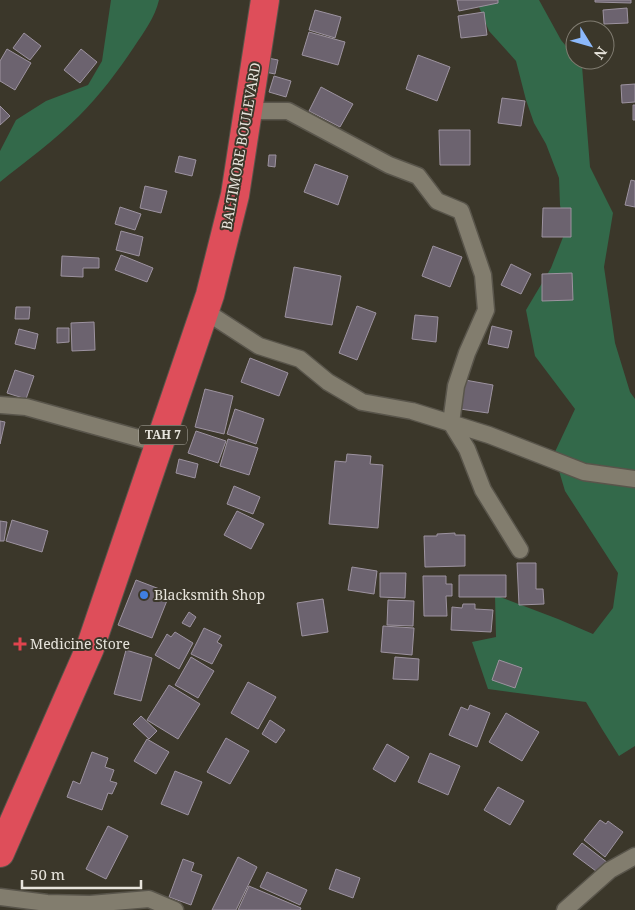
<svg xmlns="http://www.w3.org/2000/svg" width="635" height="910" font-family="'Noto Serif',serif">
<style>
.green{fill:#33694a}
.building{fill:#6c636f;stroke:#9d93a0}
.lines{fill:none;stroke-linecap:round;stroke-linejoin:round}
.street-casing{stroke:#59554b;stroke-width:19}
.highway-casing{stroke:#59554b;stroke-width:30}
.street{stroke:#827d6e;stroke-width:16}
.highway{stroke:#de4e5a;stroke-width:28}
.shop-dot{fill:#3f7fe0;stroke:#3b372a;stroke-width:2}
.health-dot{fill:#e0444e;stroke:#3b372a;stroke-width:2}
.labels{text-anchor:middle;stroke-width:4;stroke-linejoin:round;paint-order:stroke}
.shield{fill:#3b372a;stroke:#b3b0a7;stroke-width:1}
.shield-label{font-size:12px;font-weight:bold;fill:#e7e4dc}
.street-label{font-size:14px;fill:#e7e4dc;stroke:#3b372a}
.poi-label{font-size:14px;fill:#e7e4dc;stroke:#3b372a;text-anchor:start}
</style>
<rect width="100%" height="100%" fill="#3b372a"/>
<path class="green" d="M111,0H159C155,17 144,32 134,47C118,71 100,95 79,116C55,140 26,161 0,182V151L16,120L46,101L88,85L102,61Z
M479,0H539L561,40L575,57V60H577L582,66L590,167L613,213L604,267L615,343L630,392L635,399V746L619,756L602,729L586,702L488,689L472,642L496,637L495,595L558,619L593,634L613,608L618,573L565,491L554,454L575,409L535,356L526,310L551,268L565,232L560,205L559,178L546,144L534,123L526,100L516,61L489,31L479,7Z"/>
<path class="building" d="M457,0H498V3L459,11Z
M595,0H631V3L595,2Z
M627,8L628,23L604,24L603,10Z
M315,10L341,17L335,38L309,30Z
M484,12L487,35L461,38L458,16Z
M309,32L345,42L338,65L302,55Z
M24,33L41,46L30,60L13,48Z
M7,49L31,63L15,90L0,81V61Z
M81,49L97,62L80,83L64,70Z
M418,55L450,67L437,101L406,89Z
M268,58L278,60L275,74L265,72Z
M274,76L291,81L286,97L269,92Z
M635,84V102L622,103L621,85Z
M321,87L353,104L340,127L309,111Z
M502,98L525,101L521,126L498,123Z
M633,105H635V120H633Z
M0,106L10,116L0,125Z
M439,130H470V165H440Z
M269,155H276L275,167L268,166Z
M179,156L196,160L192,176L175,172Z
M315,164L348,176L338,205L304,192Z
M631,180L635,181V207L625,205Z
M145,186L167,191L161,213L140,208Z
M120,207L141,214L135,230L115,224Z
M543,208H571V237H542Z
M121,231L143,237L139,256L116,250Z
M433,246L462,257L450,287L422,276Z
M121,255L153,268L147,282L115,270Z
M62,256L99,258V268H83V277L61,276Z
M511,264L531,274L521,294L501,285Z
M294,267L341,276L332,325L285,317Z
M572,273L573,300L542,301V274Z
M357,306L376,313L357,360L339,353Z
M16,307H30L29,319H15Z
M415,315L438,317L436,342L412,339Z
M94,322L95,350L72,351L71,323Z
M492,326L512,331L508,348L488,344Z
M57,328H69V342L57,343Z
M19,329L38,334L35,349L15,344Z
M250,358L288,373L279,396L241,382Z
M15,370L34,376L26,399L7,393Z
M465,380L493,385L488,413L460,409Z
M205,389L233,396L224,434L195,427Z
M235,409L264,419L256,444L227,434Z
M0,421L5,422L0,444Z
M196,431L226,441L218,463L188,453Z
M228,439L258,448L249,475L220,466Z
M347,454L371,456L370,464L383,465L378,528L329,524L335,461L346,462Z
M179,459L198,464L195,478L176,473Z
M234,486L260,497L253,514L227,504Z
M237,511L264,524L251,549L224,535Z
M12,520L48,531L42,552L6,541Z
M0,521L7,522L4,541H0Z
M455,533V535H465V566L425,567L424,536H437V534Z
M517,563H536V589H543L544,604L519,605Z
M352,567L377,571L374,594L348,590Z
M380,573H406L405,598L380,597Z
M459,575H506V597H459Z
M423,576H446V584H452V596H446L447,616H424Z
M136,580L170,593L152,638L118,625Z
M323,599L328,632L302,636L297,603Z
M388,600L414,601L413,626L387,625Z
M463,604H475V609L493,610L491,632L451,630L452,607L462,608Z
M189,612L196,617L190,627L182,623Z
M383,626L414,628L412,655L381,652Z
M204,628L221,636L217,642L222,645L212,664L191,654Z
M175,632L193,643L179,669L155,655L167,634L171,637Z
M126,650L152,658L141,701L114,694Z
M191,657L214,671L198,698L175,685Z
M395,657L419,659L418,680L393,679Z
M499,660L522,668L515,688L492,680Z
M248,682L276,697L258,729L231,713Z
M169,685L200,704L178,739L147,720Z
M470,705L490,713L477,747L449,735L461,707L468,710Z
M506,713L539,732L522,761L489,742Z
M141,716L157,731L149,739L133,724Z
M270,720L285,730L276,743L262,734Z
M226,738L249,751L230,784L207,772Z
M147,739L169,752L156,774L134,761Z
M387,744L409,757L395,782L373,769Z
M92,752L108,758L105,767L114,770L110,781L117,783L112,794L108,793L102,810L67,797L73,781L80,784Z
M430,753L460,766L448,795L418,782Z
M175,771L202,782L188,815L161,804Z
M498,787L524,801L510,825L484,810Z
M600,820L606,824L608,821L623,832L605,857L584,840Z
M108,826L128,836L106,879L86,869Z
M582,843L608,863L600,874L573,854Z
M238,857L257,867L236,910H212Z
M183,859L194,863L191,871L202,875L191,905L169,897Z
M336,869L360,878L353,898L329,889Z
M267,872L307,890L300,905L260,887Z
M249,886L301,908L300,910H238Z"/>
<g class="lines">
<defs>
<path id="street" d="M249,111H288L389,165L418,176L437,201L461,211L483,275L486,310L467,353L456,386L451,423L467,449L483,490L520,550
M205,311L259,346L300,359L328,382L362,402L412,411L489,435L584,472L635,479
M0,405L26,407L160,444
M0,897L47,903L90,904L149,899L175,910
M565,910L610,870L635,856"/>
<path id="highway" d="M0,853L90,648L210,295L235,195L265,0"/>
</defs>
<use href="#street" class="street-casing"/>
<use href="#highway" class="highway-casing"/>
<use href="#street" class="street"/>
<use href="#highway" class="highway"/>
</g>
<circle class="shop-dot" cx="144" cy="595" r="5"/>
<path class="health-dot" d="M17.5 636.5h5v5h5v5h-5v5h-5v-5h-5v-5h5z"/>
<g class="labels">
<rect class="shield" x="139" y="425.5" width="48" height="19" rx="4"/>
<g class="shield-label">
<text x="163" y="439">TAH 7</text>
</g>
<g class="street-label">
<text transform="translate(241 146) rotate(-80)" y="5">BALTIMORE BOULEVARD</text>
</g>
<g class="poi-label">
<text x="154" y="600">Blacksmith Shop</text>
<text x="30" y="649">Medicine Store</text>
</g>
</g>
<g transform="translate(590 45) rotate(127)"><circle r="24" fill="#3b372a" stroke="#807c71"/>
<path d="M0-4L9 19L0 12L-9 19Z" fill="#8cb9fc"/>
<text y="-8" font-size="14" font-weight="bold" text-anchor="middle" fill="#e7e4dc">N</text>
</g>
<path d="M22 880v8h119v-8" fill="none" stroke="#e7e4dc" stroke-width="2.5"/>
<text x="30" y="880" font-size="15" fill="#e7e4dc" stroke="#3b372a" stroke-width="4" paint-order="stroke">50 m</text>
</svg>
